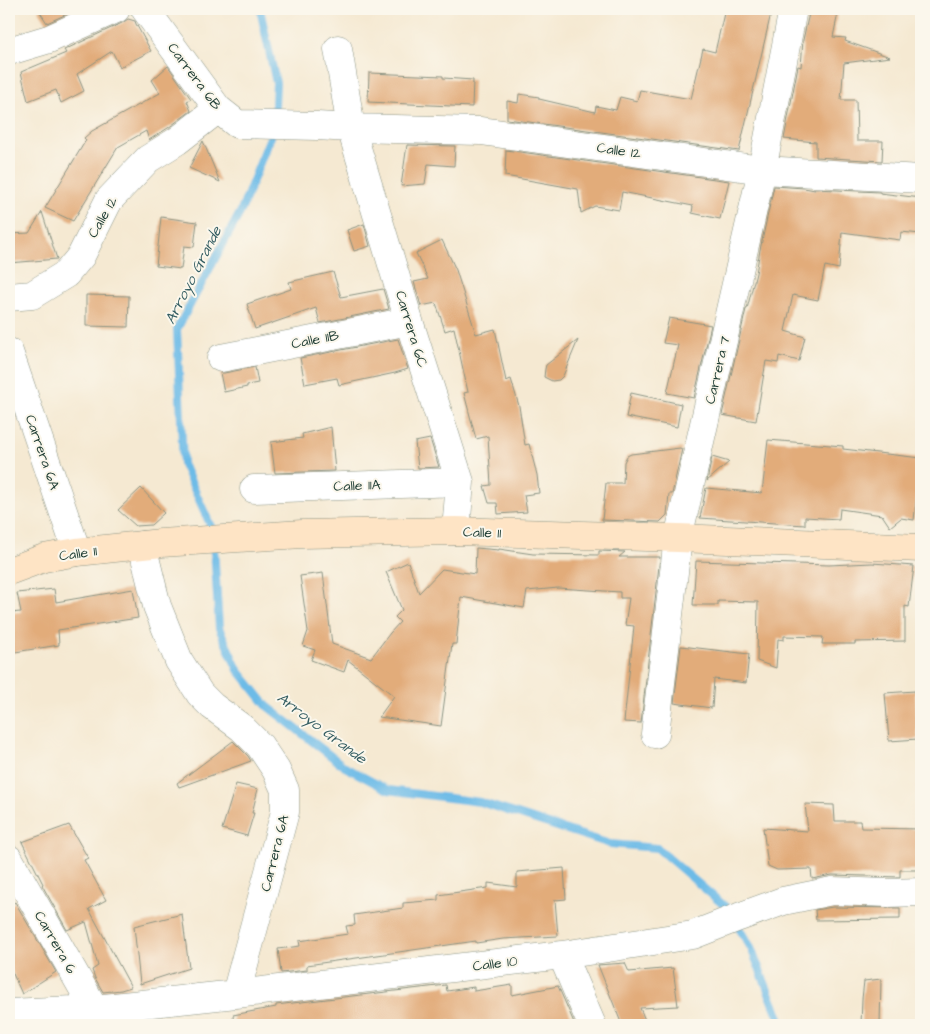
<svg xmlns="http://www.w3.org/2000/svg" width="930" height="1034" font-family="'Architects Daughter',sans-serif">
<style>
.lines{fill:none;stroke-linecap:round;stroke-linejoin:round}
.stream{stroke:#6dbbe7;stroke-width:8}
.building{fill:#e2ac7a}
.street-casing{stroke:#8a9383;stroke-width:29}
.secondary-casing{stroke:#8a9383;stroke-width:29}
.street{stroke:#fff;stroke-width:28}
.secondary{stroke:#fee4c5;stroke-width:28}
.labels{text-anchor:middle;stroke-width:4;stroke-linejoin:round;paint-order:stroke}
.street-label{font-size:14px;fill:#1f3d34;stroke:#fbf7ec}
.water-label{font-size:15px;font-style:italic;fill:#325c61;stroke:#fbf7ec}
</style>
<rect width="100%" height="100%" fill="#fbf7ec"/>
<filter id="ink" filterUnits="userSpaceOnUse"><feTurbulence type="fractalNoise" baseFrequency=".02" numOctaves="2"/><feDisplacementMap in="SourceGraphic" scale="10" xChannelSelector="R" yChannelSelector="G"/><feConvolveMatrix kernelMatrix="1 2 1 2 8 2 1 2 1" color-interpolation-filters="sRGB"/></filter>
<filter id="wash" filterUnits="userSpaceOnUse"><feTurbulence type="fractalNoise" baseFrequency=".0096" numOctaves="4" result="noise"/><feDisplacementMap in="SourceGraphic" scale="20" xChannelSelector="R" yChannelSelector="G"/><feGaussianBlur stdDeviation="1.12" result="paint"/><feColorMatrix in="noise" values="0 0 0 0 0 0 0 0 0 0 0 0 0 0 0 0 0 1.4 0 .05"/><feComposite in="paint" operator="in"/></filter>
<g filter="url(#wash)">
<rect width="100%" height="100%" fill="#f5e9d2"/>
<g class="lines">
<path class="stream" d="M260,9L276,83L274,127L241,211L177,329L183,464L213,531L219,628L238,670L267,706L345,767L388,790L480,802L610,844L657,848L727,908L751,948L782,1025"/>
</g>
<g id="blocks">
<path class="building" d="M38,9H78L47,23Z
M725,9H772L739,151L507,119V101L518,103L519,94L539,97V99L595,112L596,106L616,110L620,97L637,101L640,90L691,99L703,49L715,52Z
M810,9L838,13L833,37L846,38L845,41L890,57L844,63L841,100H856L857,141H883L882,161L816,157V142L784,139L798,66L801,67L803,40Z
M128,19L135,21L136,24L151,51L120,67L112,51L77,74L84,91L61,103L56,90L28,101L21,72L66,53L64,50L122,23Z
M168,66L191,99L187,101L191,111L168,128L149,140L146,131L118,147L73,221L45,208L86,140L84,138L92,131L160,93L152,80Z
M369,73L443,76V78L473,80L472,107L368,102Z
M203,141L220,182L189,168Z
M407,145L455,146L454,166L428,164L425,184L401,186Z
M506,150L729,181L720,219L692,213L693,206L622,192L619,210L595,206L581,213L578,189L505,176Z
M774,186L804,188L815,190V189L880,192V193L921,198V234L901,232L900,240L842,232L839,269L825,266L818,300L793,295L785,331L805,337L799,361L779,356L778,363L766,361L756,421L722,415L746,309H747L756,273L760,250Z
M42,212L57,259L9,263V234L29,233Z
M161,217L197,222L194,247L184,246L181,269L156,266Z
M364,224L370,246L354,251L347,230Z
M442,240L456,270L476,334L495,329L506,381L511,379L519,406L525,445L529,444L537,475L539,493L524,495L527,512L498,514L497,503H489L484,486L491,485L488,436L476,439L464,393L468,392L454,328L445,331L436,303L421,306L414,282L428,279L416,253Z
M333,272L341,297L383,289L389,309L320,323L316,308L255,329L247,304L291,289L289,282Z
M86,295L129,296L128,327L86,326Z
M669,318L711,325L694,398L667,393L678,345L663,343Z
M398,339L408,369L395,373L339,385L337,378L305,384L300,358Z
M578,340L563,376L559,380L552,381L544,377L545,369L546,365Z
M255,367L258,383L247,385V387L224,392L220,373H224Z
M631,393L681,404L677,427L626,417Z
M331,427L335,471L275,473L271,442L303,438L302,434Z
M430,439L439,467L418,468L415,442Z
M768,440L843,446V449L921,458L914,520L901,518L890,527L882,515L840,509L839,519L805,517V525L700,518L706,488L762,493Z
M680,448L682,449L672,494H669L667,515L660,522L602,520L606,483H623L624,462L627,456L631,454Z
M712,457L729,462L707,481Z
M141,488L164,513L151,525L136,526L118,510Z
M476,548L499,550V549L533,554L599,555V551L625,552L619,557H660L641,723L624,722L634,626L625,625L629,598H620V592L558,588L527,591L524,608L461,597L456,644H452L441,726L379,717L394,696L348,660L344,672L311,660L315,650L303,646L308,631L300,576L323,573L332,644L371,658L390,633L400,622L395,617L402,610L386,572L408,562L419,593L442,569L475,574Z
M696,561L829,565L872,563L914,566L909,607L905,606V641L855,642V644H822L823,637L784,636V640L778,639L776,668L757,661L758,602L718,601V605H693Z
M54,589L56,602L133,589L138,618L58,630L59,645L9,653V613L21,612L17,593Z
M681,646L749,654L746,683L714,679L712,708L674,703Z
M915,691L918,739L889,741L885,693Z
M233,741L248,756L251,761L179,787L177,783Z
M236,784L258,789L252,813H254L247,836L222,829Z
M805,804L834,805L835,821H860L861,828L921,829V870H900V877L832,875L812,879L811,869L777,870L768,866L763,828L808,831Z
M69,825L88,858L84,860L106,900L89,909L131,987L121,990L103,992L95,978L92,970L98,966L86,922L67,930L42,885L43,884L22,842Z
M564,868L566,899L555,900L558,936L503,939L476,943V941L307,965V970L281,973L278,949L300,946L299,941L348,934L346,926L355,925L354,915L403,908V903L438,900V895L488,888V883L517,887V872Z
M15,902L56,972L22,994L9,965V906Z
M833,907L900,908V919L816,920L815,910Z
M182,914L189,968L140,984L134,926Z
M625,963L629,972L673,968L678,1006L640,1008L647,1025H622L598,965Z
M881,979L880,1025H861L862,999L864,981Z
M446,985L447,991L474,987V991L512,985V995L558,986L575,1025H452L451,1021L398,1025H234L233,1015L276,1007V1005Z"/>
</g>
</g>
<g filter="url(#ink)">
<use href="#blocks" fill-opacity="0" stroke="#8a9383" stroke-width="1"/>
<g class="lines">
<defs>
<path id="street" d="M145,9L218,109L237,124L317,126L351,128L481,131L762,170L921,179
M338,49L351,128L409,321L460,482L456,531
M9,51L49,39L116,9
M9,297L32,295L66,274L81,256L109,200L148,159L177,141L218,109
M9,352L77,552
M221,358L409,321
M254,489L460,482
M142,545L157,606L179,661L200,694L212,706L242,728L260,746L276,770L285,790V812L236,994
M655,734L678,538L762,170L793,9
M9,859L102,1022
M562,955L592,1025
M9,1013L95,1009L236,994L562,955L693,935L739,917L783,901L832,891L888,893L921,892"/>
<path id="secondary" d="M9,571L44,558L77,552L161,543L302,534L456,531L678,538L921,548"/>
</defs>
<use href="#street" class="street-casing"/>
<use href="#secondary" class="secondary-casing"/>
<use href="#street" class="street"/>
<use href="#secondary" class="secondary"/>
</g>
</g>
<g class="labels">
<g class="street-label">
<text transform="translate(195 76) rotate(53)" y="5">Carrera 6B</text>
<text transform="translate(619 150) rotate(8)" y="5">Calle 12</text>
<text transform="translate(102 217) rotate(-60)" y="5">Calle 12</text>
<text transform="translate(412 329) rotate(73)" y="5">Carrera 6C</text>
<text transform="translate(315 339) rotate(-11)" y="5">Calle 11B</text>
<text transform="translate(717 370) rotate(-77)" y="5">Carrera 7</text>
<text transform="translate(43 452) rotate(71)" y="5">Carrera 6A</text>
<text transform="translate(357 485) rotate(-2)" y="5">Calle 11A</text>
<text transform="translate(482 532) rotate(2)" y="5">Calle 11</text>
<text transform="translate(78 553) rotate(-8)" y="5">Calle 11</text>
<text transform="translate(274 853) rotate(-76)" y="5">Carrera 6A</text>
<text transform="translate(56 942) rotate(60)" y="5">Carrera 6</text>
<text transform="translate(495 963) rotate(-7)" y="5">Calle 10</text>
</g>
<g class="water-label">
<text transform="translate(193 275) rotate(-63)" y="5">Arroyo Grande</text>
<text transform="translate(322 728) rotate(37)" y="5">Arroyo Grande</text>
</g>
</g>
<rect width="930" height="1034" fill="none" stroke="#fbf7ec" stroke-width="30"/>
</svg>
